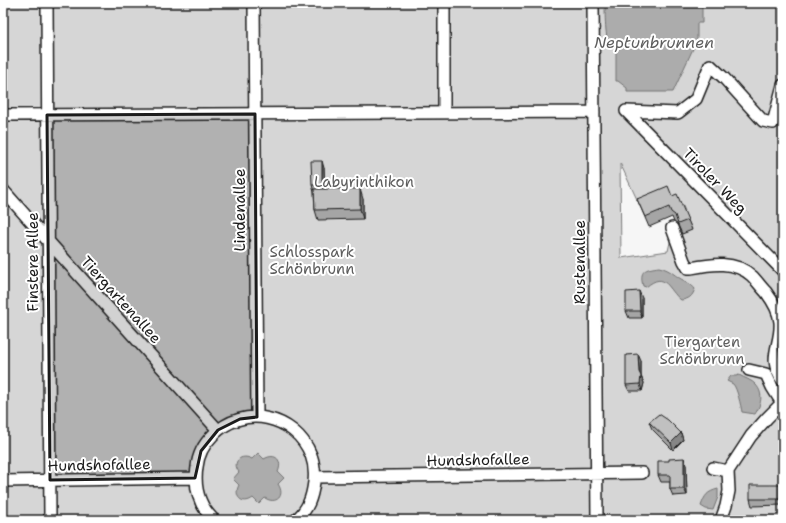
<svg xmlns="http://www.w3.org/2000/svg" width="786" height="523" font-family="'Shantell Sans',sans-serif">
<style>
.green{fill:#d6d6d6;stroke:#797979;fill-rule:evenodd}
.water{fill:#acacac;stroke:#727272}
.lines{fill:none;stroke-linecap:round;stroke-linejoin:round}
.pedestrian-casing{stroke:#1c1c1c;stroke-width:14}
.pedestrian{stroke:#fff;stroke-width:11}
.wall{fill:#a5a5a5;stroke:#1c1c1c}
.shaded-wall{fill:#868686;stroke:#1c1c1c}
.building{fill:#c0c0c0;stroke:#1c1c1c}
.marked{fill:#1c1c1c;fill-opacity:0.2;stroke:#1c1c1c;stroke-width:3;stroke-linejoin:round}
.labels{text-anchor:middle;stroke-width:4;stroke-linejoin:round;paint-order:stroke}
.street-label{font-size:15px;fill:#1c1c1c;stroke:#fff}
.park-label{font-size:15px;fill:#5d5d5d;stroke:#fff}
.water-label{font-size:16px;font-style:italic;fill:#5d5d5d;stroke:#fff}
</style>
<rect width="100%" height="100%" fill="#f6f6f6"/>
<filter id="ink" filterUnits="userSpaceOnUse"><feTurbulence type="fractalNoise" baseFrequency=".025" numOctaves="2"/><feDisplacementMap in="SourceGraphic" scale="8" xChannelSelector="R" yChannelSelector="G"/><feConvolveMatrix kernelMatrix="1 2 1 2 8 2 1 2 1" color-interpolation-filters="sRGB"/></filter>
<g filter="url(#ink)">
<path class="green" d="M3,3H783V520H3ZM620,163L641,208L649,205L676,206L682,204L685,211L684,212L692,229L671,238L668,251L621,258Z"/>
<path class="water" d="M605,3H702V23H697V40L673,92H627V88L618,81H616V48C613,48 612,48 610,46C605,41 605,11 605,3Z
M659,267C672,270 674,276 685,281C689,284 691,284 695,289C692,297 689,299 681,300C668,290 666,270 646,287L643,286C639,270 645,269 659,267Z
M739,375C744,378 752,380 756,385C764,394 761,405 755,414L742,412C741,406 737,388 733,384C731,383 729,382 727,381L731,376H736Z
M258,453L264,459C276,452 283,461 278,472L284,478L278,484C286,496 276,505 265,498L259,504L253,498C242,506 233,496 239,485L233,479L239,472C231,462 241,453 252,459Z
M718,489V497L713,510L706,509L701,506C705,495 707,492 718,489Z"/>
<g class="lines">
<defs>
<path id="pedestrian" d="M47,3L50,520
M254,3L257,417
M444,3V113
M593,3L597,520
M626,111L678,113L696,99L710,65L724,78L763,121L773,123L783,85
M626,111L783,271
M3,115L594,112
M3,190L48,241L218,430
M672,228L684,261L688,268H691C711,264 735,260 752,276C757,281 761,287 766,292C772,300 779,311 780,322C782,345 766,357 783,381
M749,370L766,374L772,387L782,403
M713,468L728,471
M315,477L642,473
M3,481L195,478
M214,520C199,506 194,487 197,467C198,455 204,444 213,435C243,404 295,415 311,455C314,463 315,473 314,482C312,498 308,509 296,520
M721,520L726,506L729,491L728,471L751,436L767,418L782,403L783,404"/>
</defs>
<use href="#pedestrian" class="pedestrian-casing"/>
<use href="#pedestrian" class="pedestrian"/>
</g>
<path class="wall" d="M324,168L325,189L363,199V219L318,220L315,210L314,192L312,185Z
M672,196L688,220L692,230L682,234L678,225L674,222L672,217L649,227L637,199Z
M642,298V318H629L626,311Z
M641,361V376L644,383L642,391H629L626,385Z
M649,422L681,433L683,440L673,450L652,429Z
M686,465L687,495L673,496L670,489V482H661L658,475Z
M780,485L782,492V505L752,506L750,499Z"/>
<path class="shaded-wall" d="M322,161L324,168L325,192L322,185Z
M360,189L363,199V219L360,209Z
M639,291L642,298V318L640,311Z
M638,354L641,361V377L644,383L642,391L640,384Z
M681,433L683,440L673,450L671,443Z
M684,458L686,465L687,495L684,489Z
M780,485L782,492V505L780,499Z"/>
<path class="building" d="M311,161H322V185H312Z
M668,186L672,196L677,194L688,220L678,224L675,215L671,212L669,207L645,217L637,199Z
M314,189H360V209L315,210Z
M639,291L640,311H626V292Z
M782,305L783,306V363L780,357L778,346L782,319Z
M638,354L639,372L641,376L640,384L626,385V355Z
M783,374V378L780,375Z
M659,414L668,420L681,433L671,443L649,422Z
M684,458V489H670V475H658V461H669V459Z
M750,485H780V499H750Z"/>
</g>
<path class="marked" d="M255,114L257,417L240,419L218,430L201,451L195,478L50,480L47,115Z"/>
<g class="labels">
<g class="street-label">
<text transform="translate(715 181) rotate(46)" y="5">Tiroler Weg</text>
<text transform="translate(240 210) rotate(-90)" y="5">Lindenallee</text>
<text transform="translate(33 262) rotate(-90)" y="5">Finstere Allee</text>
<text transform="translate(580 262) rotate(-90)" y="5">Rustenallee</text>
<text transform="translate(121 300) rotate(48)" y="5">Tiergartenallee</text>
<text transform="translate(478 460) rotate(-1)" y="5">Hundshofallee</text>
<text transform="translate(99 465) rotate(-1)" y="5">Hundshofallee</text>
</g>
<g class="park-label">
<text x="364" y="187">Labyrinthikon</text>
<text x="312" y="257">Schlosspark<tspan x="312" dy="17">Schönbrunn</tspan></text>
<text x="702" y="347">Tiergarten<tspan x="702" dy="17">Schönbrunn</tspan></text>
</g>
<g class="water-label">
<text x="654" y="48">Neptunbrunnen</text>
</g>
</g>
<rect width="786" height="523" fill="none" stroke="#fff" stroke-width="16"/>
<rect x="8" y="8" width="770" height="507" fill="none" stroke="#1c1c1c" stroke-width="1.5" filter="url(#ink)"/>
</svg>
